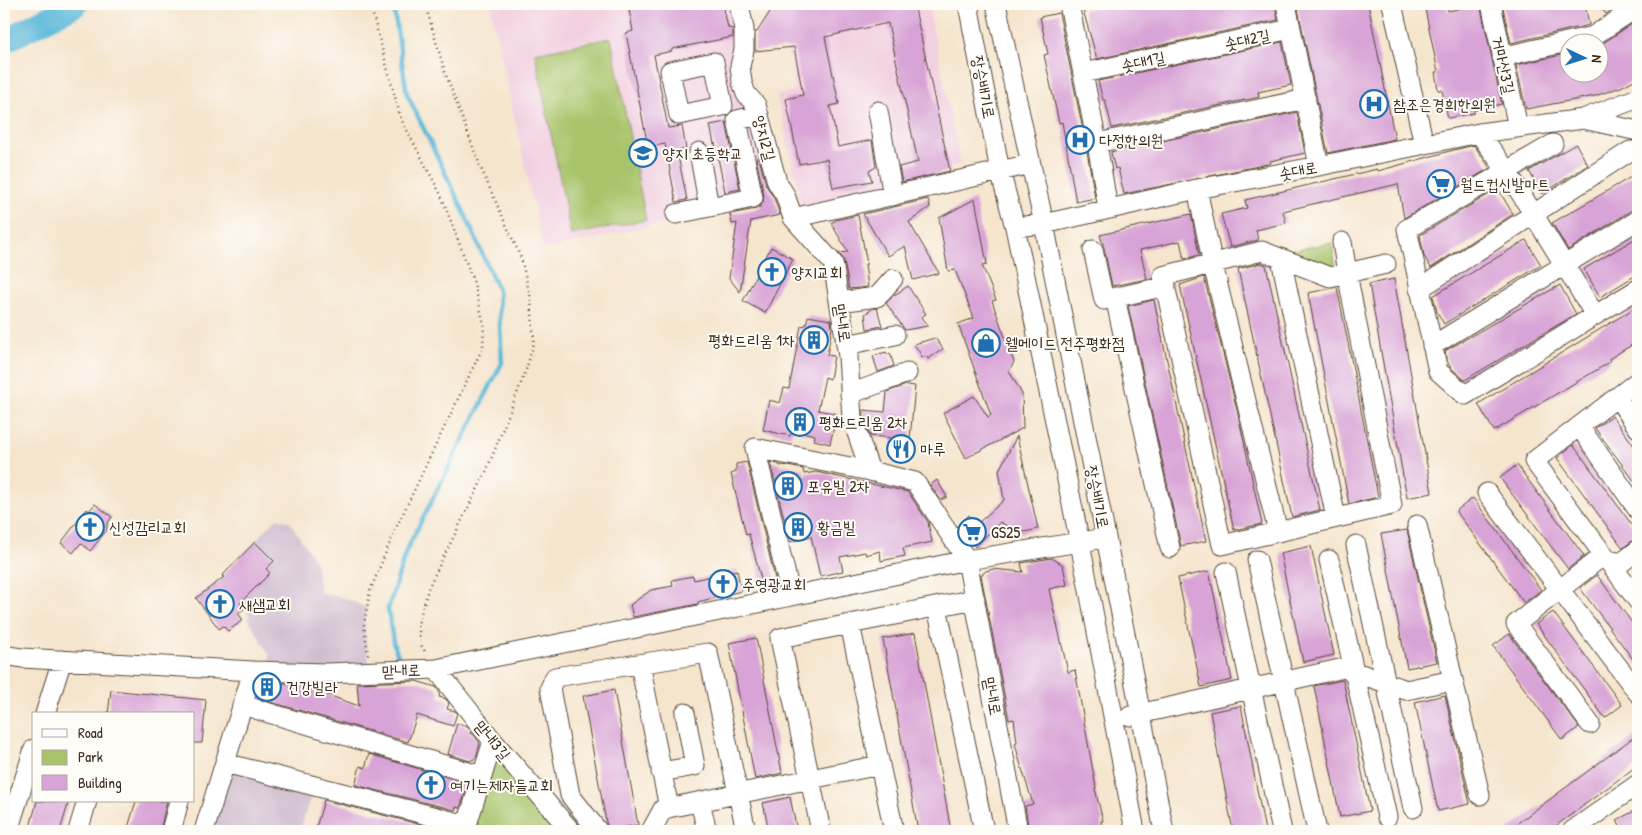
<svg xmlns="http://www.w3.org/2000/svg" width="1642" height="835" font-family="'Patrick Hand','Poor Story',sans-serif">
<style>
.built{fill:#f2cfe1}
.industrial{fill:#cfbdcf}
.green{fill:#a8c46b;stroke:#727744}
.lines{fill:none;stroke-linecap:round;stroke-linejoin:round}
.stream{stroke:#5ab8d9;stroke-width:4.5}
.river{stroke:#5ab8d9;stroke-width:25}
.building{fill:#d8a3d6}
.minor-casing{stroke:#574638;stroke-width:21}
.path{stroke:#574638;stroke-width:2.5;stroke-dasharray:1 4;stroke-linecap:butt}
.minor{stroke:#fff;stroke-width:19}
.labels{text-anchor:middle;stroke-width:4;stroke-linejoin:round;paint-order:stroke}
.street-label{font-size:16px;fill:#3b2a1e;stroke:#fdfcf7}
.poi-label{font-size:16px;fill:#3b2a1e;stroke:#fdfcf7;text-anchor:start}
</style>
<rect width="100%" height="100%" fill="#fdfcf7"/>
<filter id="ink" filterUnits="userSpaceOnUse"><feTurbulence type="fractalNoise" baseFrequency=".02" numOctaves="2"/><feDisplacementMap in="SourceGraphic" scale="10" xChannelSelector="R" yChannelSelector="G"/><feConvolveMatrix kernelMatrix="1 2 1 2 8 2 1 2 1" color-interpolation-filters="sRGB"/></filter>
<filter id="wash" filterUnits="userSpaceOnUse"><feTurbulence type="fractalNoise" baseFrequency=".0096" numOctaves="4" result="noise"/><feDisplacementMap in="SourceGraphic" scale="20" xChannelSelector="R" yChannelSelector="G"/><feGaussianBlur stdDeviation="1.12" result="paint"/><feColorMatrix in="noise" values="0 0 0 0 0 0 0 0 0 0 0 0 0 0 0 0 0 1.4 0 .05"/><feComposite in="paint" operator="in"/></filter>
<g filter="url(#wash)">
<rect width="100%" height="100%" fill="#f5e5cd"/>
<path class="built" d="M490,4H732L752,107L777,198L543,250Z
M795,4H928L960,164L802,207L777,95L795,91L783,21Z"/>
<path class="industrial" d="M277,518L290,522L315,561L320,592L347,599L367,608L364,624L370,671H266L270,656L249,620V615L239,598L222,576Z
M225,763L314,786L300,831H204Z"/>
<path class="green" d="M611,38L646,220L571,235L535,53Z
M1332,243L1337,276L1294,263L1292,250Z
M493,741L571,831H465Z"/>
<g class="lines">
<path class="stream" d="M393,4L407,94L464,212L498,290L502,363L406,551L388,609L393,642L401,664"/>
<path class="river" d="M4,41L76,4"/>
</g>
<g id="blocks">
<path class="building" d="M628,4H723L728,28L733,29V37L672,49V51L654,55L668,128L682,126L686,149L677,151L687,200L676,202L665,144L648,147L626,33L633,31Z
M775,4H849L850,8L871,4H914L950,171L902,182L899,167L918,162L888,23L825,37L839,104L830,106L838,147L872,140L876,167L869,171L872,181L833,188L827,159L799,164L786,99L803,95L794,47L755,51V32H757Z
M1108,4L1109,6L1121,4H1275L1278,20L1097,59L1083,10Z
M1297,4H1368L1395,139L1328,153Z
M1424,4H1447L1448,11L1480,4L1502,104L1474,110V113L1448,118L1442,90H1438L1435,72H1438Z
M1502,4H1585L1589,25L1511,43Z
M1598,4H1622L1606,14Z
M1059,13L1086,145L1095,198L1076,202L1062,122L1059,123L1044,55L1048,54L1040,17Z
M1638,20V78L1621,87L1595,96L1526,109L1516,65L1570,53V72H1600V45Z
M1282,42L1291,85L1258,92L1259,97L1112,128L1105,100H1103L1098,81Z
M1297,112L1305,153L1270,161L1271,163L1258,166L1124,194L1118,168L1115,169L1111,152Z
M726,122L740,189L725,192L715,143L714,144L710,125Z
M1576,144L1588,165L1542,194L1529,171Z
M1474,145L1490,168L1404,218L1398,184L1283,211L1286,223L1256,230L1258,240L1230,247L1221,214L1247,208L1245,200L1377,169L1378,171L1450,151Z
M756,158H759L766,185L774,198L780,215L751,221L740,292L729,278L737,223L732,224L730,214L756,209L760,207L763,202L764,196Z
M1638,173V209L1632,210L1568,250L1552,223Z
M1498,189L1513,214L1431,268L1424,256L1420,235Z
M928,199L930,207L909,222L939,273L913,280L905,246L888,256L863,214Z
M975,199L987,264L982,265L996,300L992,301L1014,362L1009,371L1022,394L1023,428L966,458L943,413L974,396L988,417L991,415L958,324L974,318L955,270L948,271L939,218Z
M1191,214L1199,255L1184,259L1180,241L1140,250L1147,279L1112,286L1104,248L1100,235Z
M858,215L867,264H865L868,287L849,289L844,261L839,253L848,252L831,223L836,220Z
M1638,237V274L1600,297L1584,269Z
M1526,240L1541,265L1444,324L1437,312L1433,296Z
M771,247L793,259L765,313L743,301Z
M1261,263L1266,265L1320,510L1292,517L1238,269Z
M1204,277L1237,410L1262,524L1234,530L1180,285Z
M1394,279L1432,493L1407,498L1369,284Z
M1560,285L1576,314L1465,380L1451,368L1447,361L1445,351Z
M908,286L926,314L921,317L928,326L905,330L886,303L893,296Z
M1337,287L1378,497L1349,504L1308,293Z
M1154,300L1206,541L1181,546L1128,306Z
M1638,306V341L1609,359L1610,362L1494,431L1478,404Z
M877,308L882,326L867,329L865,314L872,309Z
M808,316L831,320L832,328L827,355L834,356L830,379L825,377L818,410L837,414L830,444L814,440L815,435L793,430L790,436L763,430L769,400L780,403L784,388L789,389L801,326L806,325Z
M935,338L943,349L928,359L926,356L923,358L914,344Z
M886,352L887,355L890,353L894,366L878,372L873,356Z
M906,385L915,386L908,460L891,457L892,438L870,436L863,416V410L885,412L887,392Z
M1612,416L1638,451V486L1595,428Z
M1017,436L1038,529L1020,533L1000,522L975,547L958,526L969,515L977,524L1004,500L999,470Z
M1573,445L1638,533V539L1632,541L1623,548L1557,458Z
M747,462L777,587L764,590L749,534L746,535L731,474L736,472V464Z
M770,462L779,464L780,466L783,465L803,469L804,474L816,472L908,492L928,522L932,542L903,548L905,556L881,561L880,551L866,555L865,552L840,557L843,571L820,576L811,536L790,542Z
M1517,465L1584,556L1568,569L1500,478Z
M937,480L947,497L941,500L930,485Z
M1473,498L1541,590L1524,603L1456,511Z
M95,504L112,517L107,524V530L90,551L81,543L73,553L61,543L87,509L89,511Z
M1407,530L1437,662L1407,668L1381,534Z
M255,542L274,561L266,569L270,573L240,603L244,609L238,613L243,620L228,631L223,626L219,629L196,598L224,577L222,576Z
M1311,546L1334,655L1303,662L1280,553Z
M1052,558L1063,565L1067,585L1049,589L1068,672L1075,670L1096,788L1095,789L1103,821H1101L1102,831H1029L1025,806L1033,804L1019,759L1015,743L1017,742L1014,719L1009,720L981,575L986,571L993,569L1023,572L1021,563Z
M737,570L741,591L698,602V604L633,617L630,605L651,590L673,586L672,580L693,576L694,580Z
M1209,571L1232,680L1201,687L1178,578Z
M1597,575L1638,631V666L1580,588Z
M1553,612L1622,705L1605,718L1536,624Z
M915,633L951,831H918L883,639Z
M1509,634L1579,727L1562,740L1493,646Z
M756,638L782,773L755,779L729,643Z
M1343,680L1370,811L1340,817L1314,686Z
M416,681L436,687L440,693L439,697L446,699L449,703L447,709L455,711L457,713L453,726L417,715L408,742L257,698L261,682L309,684L308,688L359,706L357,683Z
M111,690L206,700L202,743H194V714H108Z
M614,690L638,825L609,830L606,822L583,696Z
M1445,695L1470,804L1438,811L1415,702Z
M1241,706L1265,831H1233L1210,712Z
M457,723L467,726L471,731L470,733L473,734L480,743L476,758L470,761L448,754Z
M1638,734V765L1549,831H1507Z
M369,754L464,782L468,785L460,808L456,807L455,810L355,785L360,766L365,768Z
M790,797L797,831H769L763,803Z
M324,800L446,831H315Z
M37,801H69L60,831H29Z
M136,801H167L160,831H127Z
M1638,809V831H1622L1617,820Z"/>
</g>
</g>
<g filter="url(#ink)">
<use href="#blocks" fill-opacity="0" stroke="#574638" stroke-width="1"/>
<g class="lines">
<defs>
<path id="minor" d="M739,4L744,29V50L740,66L742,82L746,94L756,105L777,182L785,195L793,218L833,263L848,356L852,418L870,471
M968,4L1000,171L1015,227L1080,543L1135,831
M996,4L1044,224L1164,831
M1069,4L1097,143L1108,209
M1286,4L1319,166
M1392,4L1424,144
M1491,4L1518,127
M1502,57L1593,36L1638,7
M714,62L723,106L679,115L670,71Z
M1083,73L1291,29
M878,111L893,196
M1583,119L1638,131
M1479,133L1507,171L1595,315
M1097,143L1306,99
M1553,144L1407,229L1438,371L1465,395L1638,289
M699,152L709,207
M1197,189L1213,265L1278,532
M676,214L753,198L737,120L759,115
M793,218L1031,164
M1015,227L1044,224L1197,189L1319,166L1479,133L1583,119L1638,98
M1342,242L1347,273L1392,505L1222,545L1163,276L1262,251L1330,277L1386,264
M1093,250L1104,300L1166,286
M1281,259L1336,518
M1419,289L1630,151H1638
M1115,297L1170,548
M839,302L877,297L893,279
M846,345L895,335
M1432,346L1638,220
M1638,381L1534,461L1638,601
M850,394L907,373
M1617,397L1638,428
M1579,426L1638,510
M1487,493L1638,693
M1356,545L1413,808
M1257,560L1317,831
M1329,560L1387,817
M1226,572L1282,831
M791,596L755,448L870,471L915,482L967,560L1018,831
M937,607L984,831
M850,624L894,831
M4,655L22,658L253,671L326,673L436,669L967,560L1105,538
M640,664L669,808
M436,669L493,741L571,831
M1453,680L1480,795
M242,705L482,776
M45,714L62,660
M1130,716L1344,668L1406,690L1453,680L1417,525
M1590,724L1516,624L1600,558L1621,563L1638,550
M225,763L467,825
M661,772L695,766L685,713
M700,802L707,831
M8,831L34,749
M78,831L87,801
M171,831L179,801
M204,831L253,671
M465,831L493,741
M598,831L570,795L550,688L555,677L708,653L746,831
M651,831L663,809L880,765
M821,831L780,638L975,599
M1572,831L1638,784"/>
</defs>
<use href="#minor" class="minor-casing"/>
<path class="path" d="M425,4L445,72L482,171L521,258L531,299L534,343L525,373L486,472L429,586L418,624L421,645L426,653
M368,655L364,624L370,591L395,530L483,347L484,324L474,283L441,195L401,119L370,4"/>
<use href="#minor" class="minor"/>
</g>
</g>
<defs>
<symbol id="hospital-ring" viewBox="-11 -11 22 22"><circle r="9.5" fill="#fdfcf7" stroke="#1f6fb2" stroke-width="1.5"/><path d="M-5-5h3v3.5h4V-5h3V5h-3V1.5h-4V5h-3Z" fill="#1f6fb2"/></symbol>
<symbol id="school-ring" viewBox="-11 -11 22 22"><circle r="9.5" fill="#fdfcf7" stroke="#1f6fb2" stroke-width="1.5"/><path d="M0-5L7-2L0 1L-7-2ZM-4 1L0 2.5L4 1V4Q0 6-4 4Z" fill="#1f6fb2"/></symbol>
<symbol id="supermarket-ring" viewBox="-11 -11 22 22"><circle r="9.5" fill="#fdfcf7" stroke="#1f6fb2" stroke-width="1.5"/><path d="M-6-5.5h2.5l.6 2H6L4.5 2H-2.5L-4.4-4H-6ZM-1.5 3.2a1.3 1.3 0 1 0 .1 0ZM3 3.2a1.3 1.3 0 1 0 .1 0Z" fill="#1f6fb2"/></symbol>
<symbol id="church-ring" viewBox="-11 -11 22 22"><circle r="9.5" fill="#fdfcf7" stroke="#1f6fb2" stroke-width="1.5"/><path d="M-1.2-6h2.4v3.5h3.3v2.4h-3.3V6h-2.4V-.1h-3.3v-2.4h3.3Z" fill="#1f6fb2"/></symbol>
<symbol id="building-ring" viewBox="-11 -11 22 22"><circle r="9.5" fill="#fdfcf7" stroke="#1f6fb2" stroke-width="1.5"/><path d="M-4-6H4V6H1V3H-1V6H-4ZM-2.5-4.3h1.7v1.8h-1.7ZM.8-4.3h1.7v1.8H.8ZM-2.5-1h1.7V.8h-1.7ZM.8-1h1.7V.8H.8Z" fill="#1f6fb2"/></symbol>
<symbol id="shop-ring" viewBox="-11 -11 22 22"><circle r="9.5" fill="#fdfcf7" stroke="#1f6fb2" stroke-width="1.5"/><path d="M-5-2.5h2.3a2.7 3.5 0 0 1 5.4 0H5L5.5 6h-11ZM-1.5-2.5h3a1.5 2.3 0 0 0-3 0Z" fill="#1f6fb2"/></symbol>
<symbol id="restaurant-ring" viewBox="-11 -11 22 22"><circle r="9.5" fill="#fdfcf7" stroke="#1f6fb2" stroke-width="1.5"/><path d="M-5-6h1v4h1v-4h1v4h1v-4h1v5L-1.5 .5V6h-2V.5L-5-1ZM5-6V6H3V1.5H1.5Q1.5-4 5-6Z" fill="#1f6fb2"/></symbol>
</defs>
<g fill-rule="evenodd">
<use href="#hospital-ring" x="1358" y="88" width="32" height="32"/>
<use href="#hospital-ring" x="1064" y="124" width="32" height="32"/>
<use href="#school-ring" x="627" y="137" width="32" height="32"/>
<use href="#supermarket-ring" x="1425" y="168" width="32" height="32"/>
<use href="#church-ring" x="756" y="256" width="32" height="32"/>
<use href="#building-ring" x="798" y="324" width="32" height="32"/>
<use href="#shop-ring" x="970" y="327" width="32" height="32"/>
<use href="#building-ring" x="784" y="406" width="32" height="32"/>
<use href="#restaurant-ring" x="885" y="433" width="32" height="32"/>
<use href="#building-ring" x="772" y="470" width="32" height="32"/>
<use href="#church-ring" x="74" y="511" width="32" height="32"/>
<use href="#building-ring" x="782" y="511" width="32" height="32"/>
<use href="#supermarket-ring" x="956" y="516" width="32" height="32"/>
<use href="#church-ring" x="707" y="568" width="32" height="32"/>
<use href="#church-ring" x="204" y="588" width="32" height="32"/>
<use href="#building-ring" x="251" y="671" width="32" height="32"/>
<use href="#church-ring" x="415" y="769" width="32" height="32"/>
</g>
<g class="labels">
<g class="street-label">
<text transform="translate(1247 39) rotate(-12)" y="6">솟대2길</text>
<text transform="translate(1143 61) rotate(-12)" y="6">솟대1길</text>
<text transform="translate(1504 65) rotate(78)" y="6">거마산3길</text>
<text transform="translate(984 87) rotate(79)" y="6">장승배기로</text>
<text transform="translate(765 138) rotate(75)" y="6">양지2길</text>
<text transform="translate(1298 170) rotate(-11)" y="6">솟대로</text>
<text transform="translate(843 323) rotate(81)" y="6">맏내로</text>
<text transform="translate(1098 497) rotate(79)" y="6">장승배기로</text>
<text transform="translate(401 670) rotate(-2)" y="6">맏내로</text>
<text transform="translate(993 696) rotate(79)" y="6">맏내로</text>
<text transform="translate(493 740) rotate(51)" y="6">맏내3길</text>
</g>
<g class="poi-label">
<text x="1393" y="110">참조은경희한의원</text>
<text x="1099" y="146">다정한의원</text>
<text x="662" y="159">양지 초등학교</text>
<text x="1460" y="190">월드컵신발마트</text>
<text x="791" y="278">양지교회</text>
<text x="795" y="346" text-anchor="end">평화드리움 1차</text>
<text x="1005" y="349">웰메이드 전주평화점</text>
<text x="819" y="428">평화드리움 2차</text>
<text x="920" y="455">마루</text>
<text x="807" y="492">포유빌 2차</text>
<text x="109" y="533">신성감리교회</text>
<text x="817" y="533">황금빌</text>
<text x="991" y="538">GS25</text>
<text x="742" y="590">주영광교회</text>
<text x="239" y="610">새샘교회</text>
<text x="286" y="693">건강빌라</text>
<text x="450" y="791">여기는제자들교회</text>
</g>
</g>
<rect width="1642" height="835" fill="none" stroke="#fdfcf7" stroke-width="20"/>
<rect x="32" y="712" width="162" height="90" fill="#fdfcf7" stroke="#afa8a0"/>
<rect x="42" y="729" width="25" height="8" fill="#ffffff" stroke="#afa8a0"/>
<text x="78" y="738" font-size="15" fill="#3b2a1e">Road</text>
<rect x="42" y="750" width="25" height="15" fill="#a8c46b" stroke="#afa8a0"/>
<text x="78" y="762" font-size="15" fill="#3b2a1e">Park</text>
<rect x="42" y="775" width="25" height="15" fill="#d8a3d6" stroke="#afa8a0"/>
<text x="78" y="788" font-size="15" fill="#3b2a1e">Building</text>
<g transform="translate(1584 58) rotate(94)"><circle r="24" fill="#fdfcf7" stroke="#afa8a0"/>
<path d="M0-4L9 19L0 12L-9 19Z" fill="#1f6fb2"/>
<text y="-8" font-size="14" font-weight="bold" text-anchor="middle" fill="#3b2a1e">N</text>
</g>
</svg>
